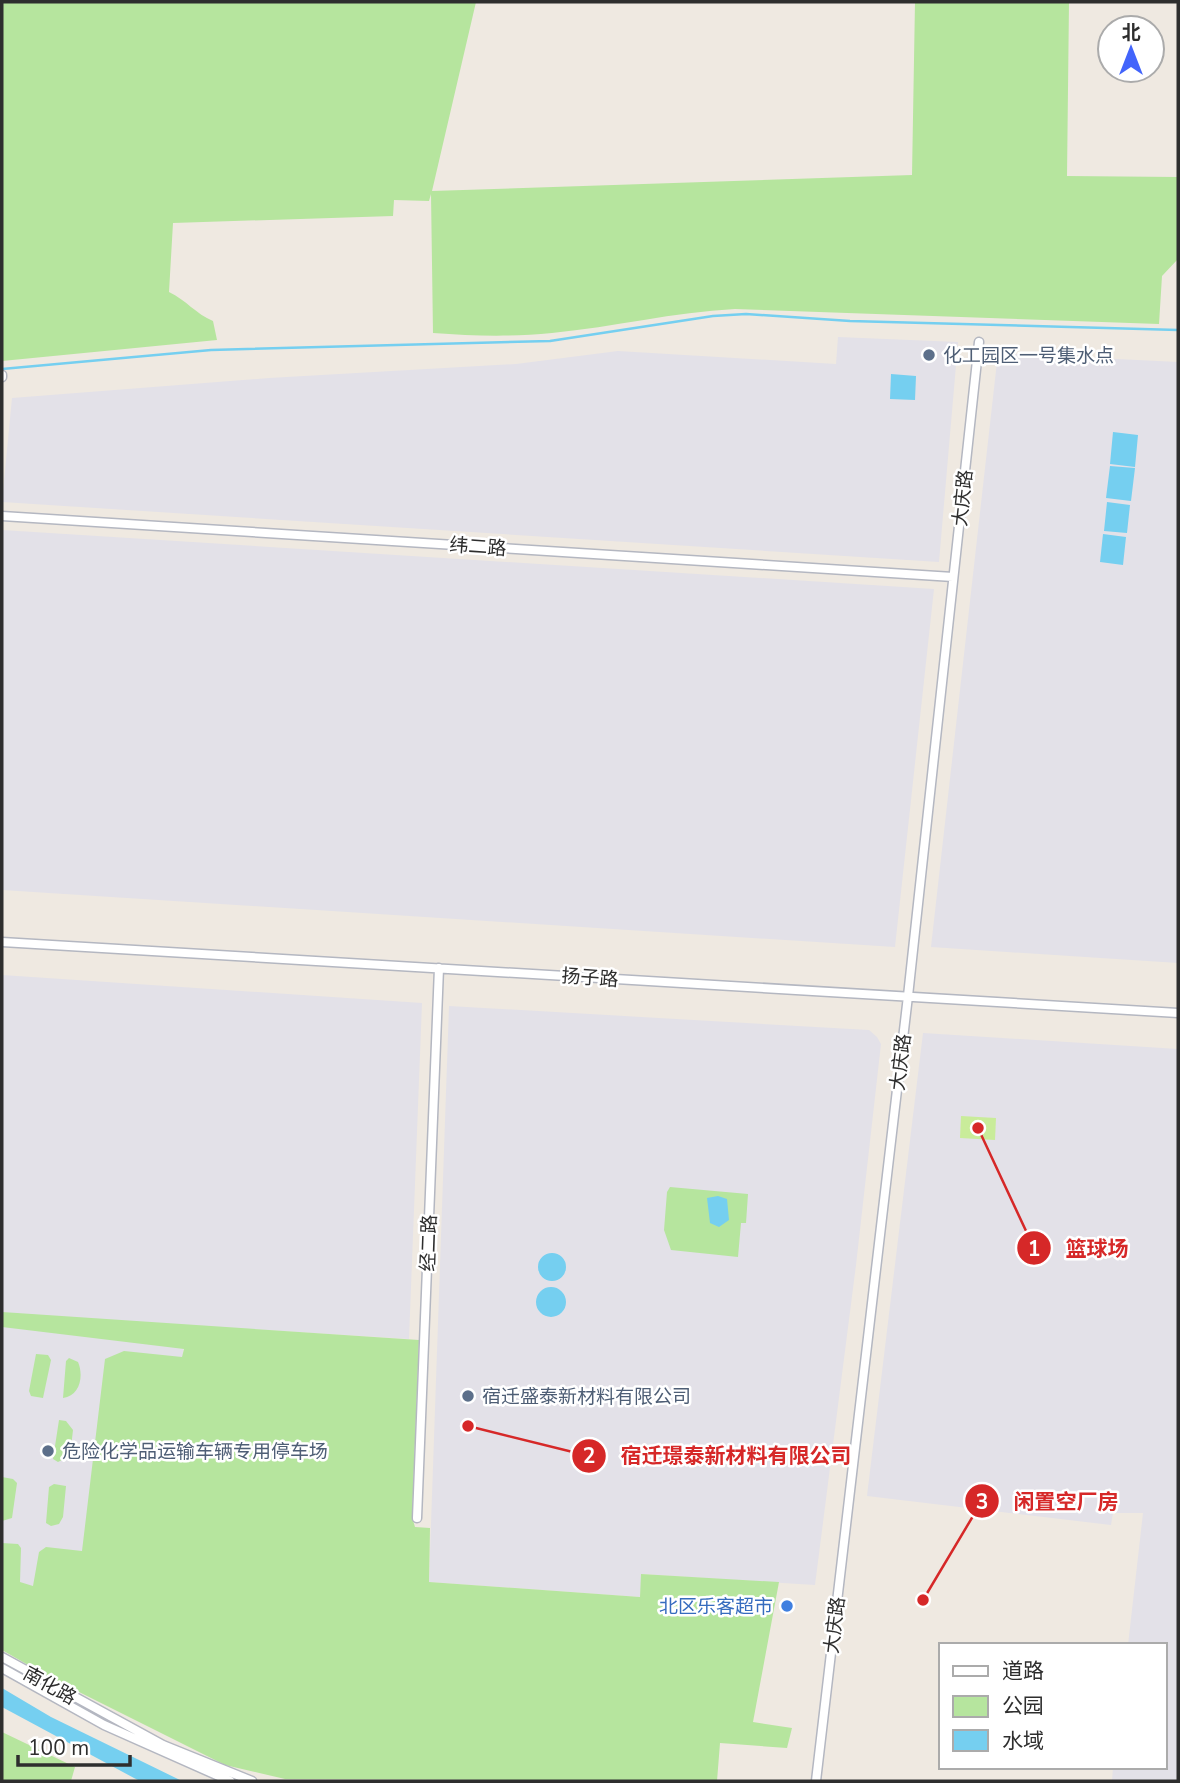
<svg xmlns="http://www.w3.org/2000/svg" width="1180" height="1783" font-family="'Nunito Sans','Noto Sans SC',sans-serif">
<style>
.industrial{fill:#e3e1e8}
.green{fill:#b6e59e}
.pitch{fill:#c9ec9a}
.water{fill:#75cff0}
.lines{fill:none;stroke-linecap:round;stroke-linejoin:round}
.stream{stroke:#75cff0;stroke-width:2.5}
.secondary-casing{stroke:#b4b7c1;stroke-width:11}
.secondary{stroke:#fff;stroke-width:8}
.service-dot{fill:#5c6f8a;stroke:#fff;stroke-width:2.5}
.shop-dot{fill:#3f7fe0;stroke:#fff;stroke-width:2.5}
.labels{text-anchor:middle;stroke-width:5;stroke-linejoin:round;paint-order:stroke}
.service-label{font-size:19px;fill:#4e5e75;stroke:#fff;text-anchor:start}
.street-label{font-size:19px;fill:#2e2e2e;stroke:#fff}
.shop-label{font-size:19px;fill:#366cbe;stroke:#fff;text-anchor:end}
.leader{fill:none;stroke:#d62828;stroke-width:2.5}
.callout-dot{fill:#d62828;stroke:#fff;stroke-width:2.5}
.mark-label{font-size:21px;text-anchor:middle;font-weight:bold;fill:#fff}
.callout-label{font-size:21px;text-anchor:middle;font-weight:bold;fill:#d62828;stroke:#fff;stroke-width:5;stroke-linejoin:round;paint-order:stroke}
</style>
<rect width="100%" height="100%" fill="#efe9e1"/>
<path class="industrial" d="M838,337L958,342L939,562L2,502L12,398L269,378L516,364L618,351L836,364Z
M998,353L1178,362V963L931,947Z
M2,530L934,589L895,947L2,890Z
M2,975L422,1003L409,1339L186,1325L153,1623L2,1577Z
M449,1006L869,1030L877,1037L881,1044L856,1265L815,1585L642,1574L640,1597L429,1582Z
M923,1033L1178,1049V1781H1112L1113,1767H1164V1645H1128L1143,1513H1113L1111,1525L867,1496Z"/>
<path class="green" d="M2,2H476L432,191L912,175L915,2H1069L1067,176L1178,177V259L1162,276L1159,324L735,309C674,312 614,327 552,333C512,337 473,336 433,333L431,194L429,201L394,200L393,216L173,223L169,292C186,300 196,314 213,321L217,340L2,361Z
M670,1187L748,1194L746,1223H741L738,1257L671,1250L664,1230L667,1192Z
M2,1312L419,1340L412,1517L415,1527L430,1528L429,1582L640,1597L641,1574L779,1582L753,1722L792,1728L787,1748L720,1743L717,1781L285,1779L225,1765L49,1677L2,1650V1543L18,1544L21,1548L20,1582L33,1586L39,1552L46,1547L82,1551L105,1359L124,1351L182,1357L184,1349L2,1327Z
M36,1354L48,1355L51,1360L43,1398L31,1396L29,1391Z
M69,1358L78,1362C84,1376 80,1396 63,1398L66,1361Z
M59,1420L66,1421L73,1430L70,1456L58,1462L53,1459Z
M2,1477L13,1479L17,1483L12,1518L2,1521Z
M54,1484L66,1486L63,1517L59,1524L51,1526L46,1523L49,1487Z
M2,1732L75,1767L71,1781H2Z"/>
<path class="pitch" d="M961,1116L996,1118L995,1140L960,1138Z"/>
<path class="water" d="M891,374L916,376L915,400L890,399Z
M1113,432L1138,435L1135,467L1110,464Z
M1110,466L1135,468L1131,501L1106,498Z
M1107,502L1130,505L1127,533L1104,531Z
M1103,534L1126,537L1123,565L1100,562Z
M718,1196L727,1199L729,1220L719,1227L710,1223L707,1198Z
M538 1267a14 14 0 1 1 28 0a14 14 0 1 1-28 0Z
M536 1302a15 15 0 1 1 30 0a15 15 0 1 1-30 0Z
M2,1688L51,1717L182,1781H140L134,1778L2,1707Z"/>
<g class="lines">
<path class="stream" d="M2,369L211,350L550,341L713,316L746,314L850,321L1178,330"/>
<defs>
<path id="secondary" d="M2,377V375
M2,516L953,577
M2,942L1178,1013
M417,1518L439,968
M2,1657L163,1745L252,1781
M2,1668L104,1725L230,1781
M816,1781L908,996L979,342"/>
</defs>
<use href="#secondary" class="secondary-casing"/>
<use href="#secondary" class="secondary"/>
</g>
<g class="service-dot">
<circle cx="929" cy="355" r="7"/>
<circle cx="468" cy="1396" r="7"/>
<circle cx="48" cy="1451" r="7"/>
</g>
<circle class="shop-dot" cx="787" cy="1606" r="7"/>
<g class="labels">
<g class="service-label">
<text x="943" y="362">化工园区一号集水点</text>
<text x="482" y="1403">宿迁盛泰新材料有限公司</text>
<text x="62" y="1458">危险化学品运输车辆专用停车场</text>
</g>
<g class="street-label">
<text transform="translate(962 498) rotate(-84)" y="7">大庆路</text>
<text transform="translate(478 546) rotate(4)" y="7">纬二路</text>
<text transform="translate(590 977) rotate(4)" y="7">扬子路</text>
<text transform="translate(900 1062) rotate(-83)" y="7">大庆路</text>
<text transform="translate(428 1243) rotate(-88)" y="7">经二路</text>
<text transform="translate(834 1625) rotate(-83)" y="7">大庆路</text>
<text transform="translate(50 1685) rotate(29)" y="7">南化路</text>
</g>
<g class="shop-label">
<text x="773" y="1613">北区乐客超市</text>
</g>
</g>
<path class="leader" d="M978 1128L1034 1248M468 1426L589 1456M923 1600L982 1501"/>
<g class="callout-dot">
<circle cx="978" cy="1128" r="7"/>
<circle cx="468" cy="1426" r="7"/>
<circle cx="923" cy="1600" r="7"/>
<circle cx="1034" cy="1248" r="18"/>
<circle cx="589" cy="1456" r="18"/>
<circle cx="982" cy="1501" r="18"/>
</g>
<g class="mark-label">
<text x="1034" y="1256">1</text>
<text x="589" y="1463">2</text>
<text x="982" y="1509">3</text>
</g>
<g class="callout-label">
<text x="1097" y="1256">篮球场</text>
<text x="736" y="1463">宿迁璟泰新材料有限公司</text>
<text x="1066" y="1509">闲置空厂房</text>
</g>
<rect width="1180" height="1783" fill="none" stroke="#2e2e2e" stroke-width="7"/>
<rect x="939" y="1643" width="228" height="126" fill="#ffffff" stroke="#ababab" stroke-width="2"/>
<rect x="953" y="1666" width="35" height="10" fill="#ffffff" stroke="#ababab" stroke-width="2"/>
<text x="1002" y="1678" font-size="21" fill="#2e2e2e">道路</text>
<rect x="953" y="1696" width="35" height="21" fill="#b6e59e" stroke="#ababab" stroke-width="2"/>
<text x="1002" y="1713" font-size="21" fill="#2e2e2e">公园</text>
<rect x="953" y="1730" width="35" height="21" fill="#75cff0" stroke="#ababab" stroke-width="2"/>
<text x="1002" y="1748" font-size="21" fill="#2e2e2e">水域</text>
<g transform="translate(1131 49)"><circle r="33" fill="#ffffff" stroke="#ababab" stroke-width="2"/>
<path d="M0-5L12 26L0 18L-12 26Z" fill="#4264fb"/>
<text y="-10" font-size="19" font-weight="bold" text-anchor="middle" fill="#2e2e2e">北</text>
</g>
<path d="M18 1755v10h112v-10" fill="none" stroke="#2e2e2e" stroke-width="3.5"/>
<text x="28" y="1755" font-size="21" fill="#2e2e2e" stroke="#ffffff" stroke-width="5" paint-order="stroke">100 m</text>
</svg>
